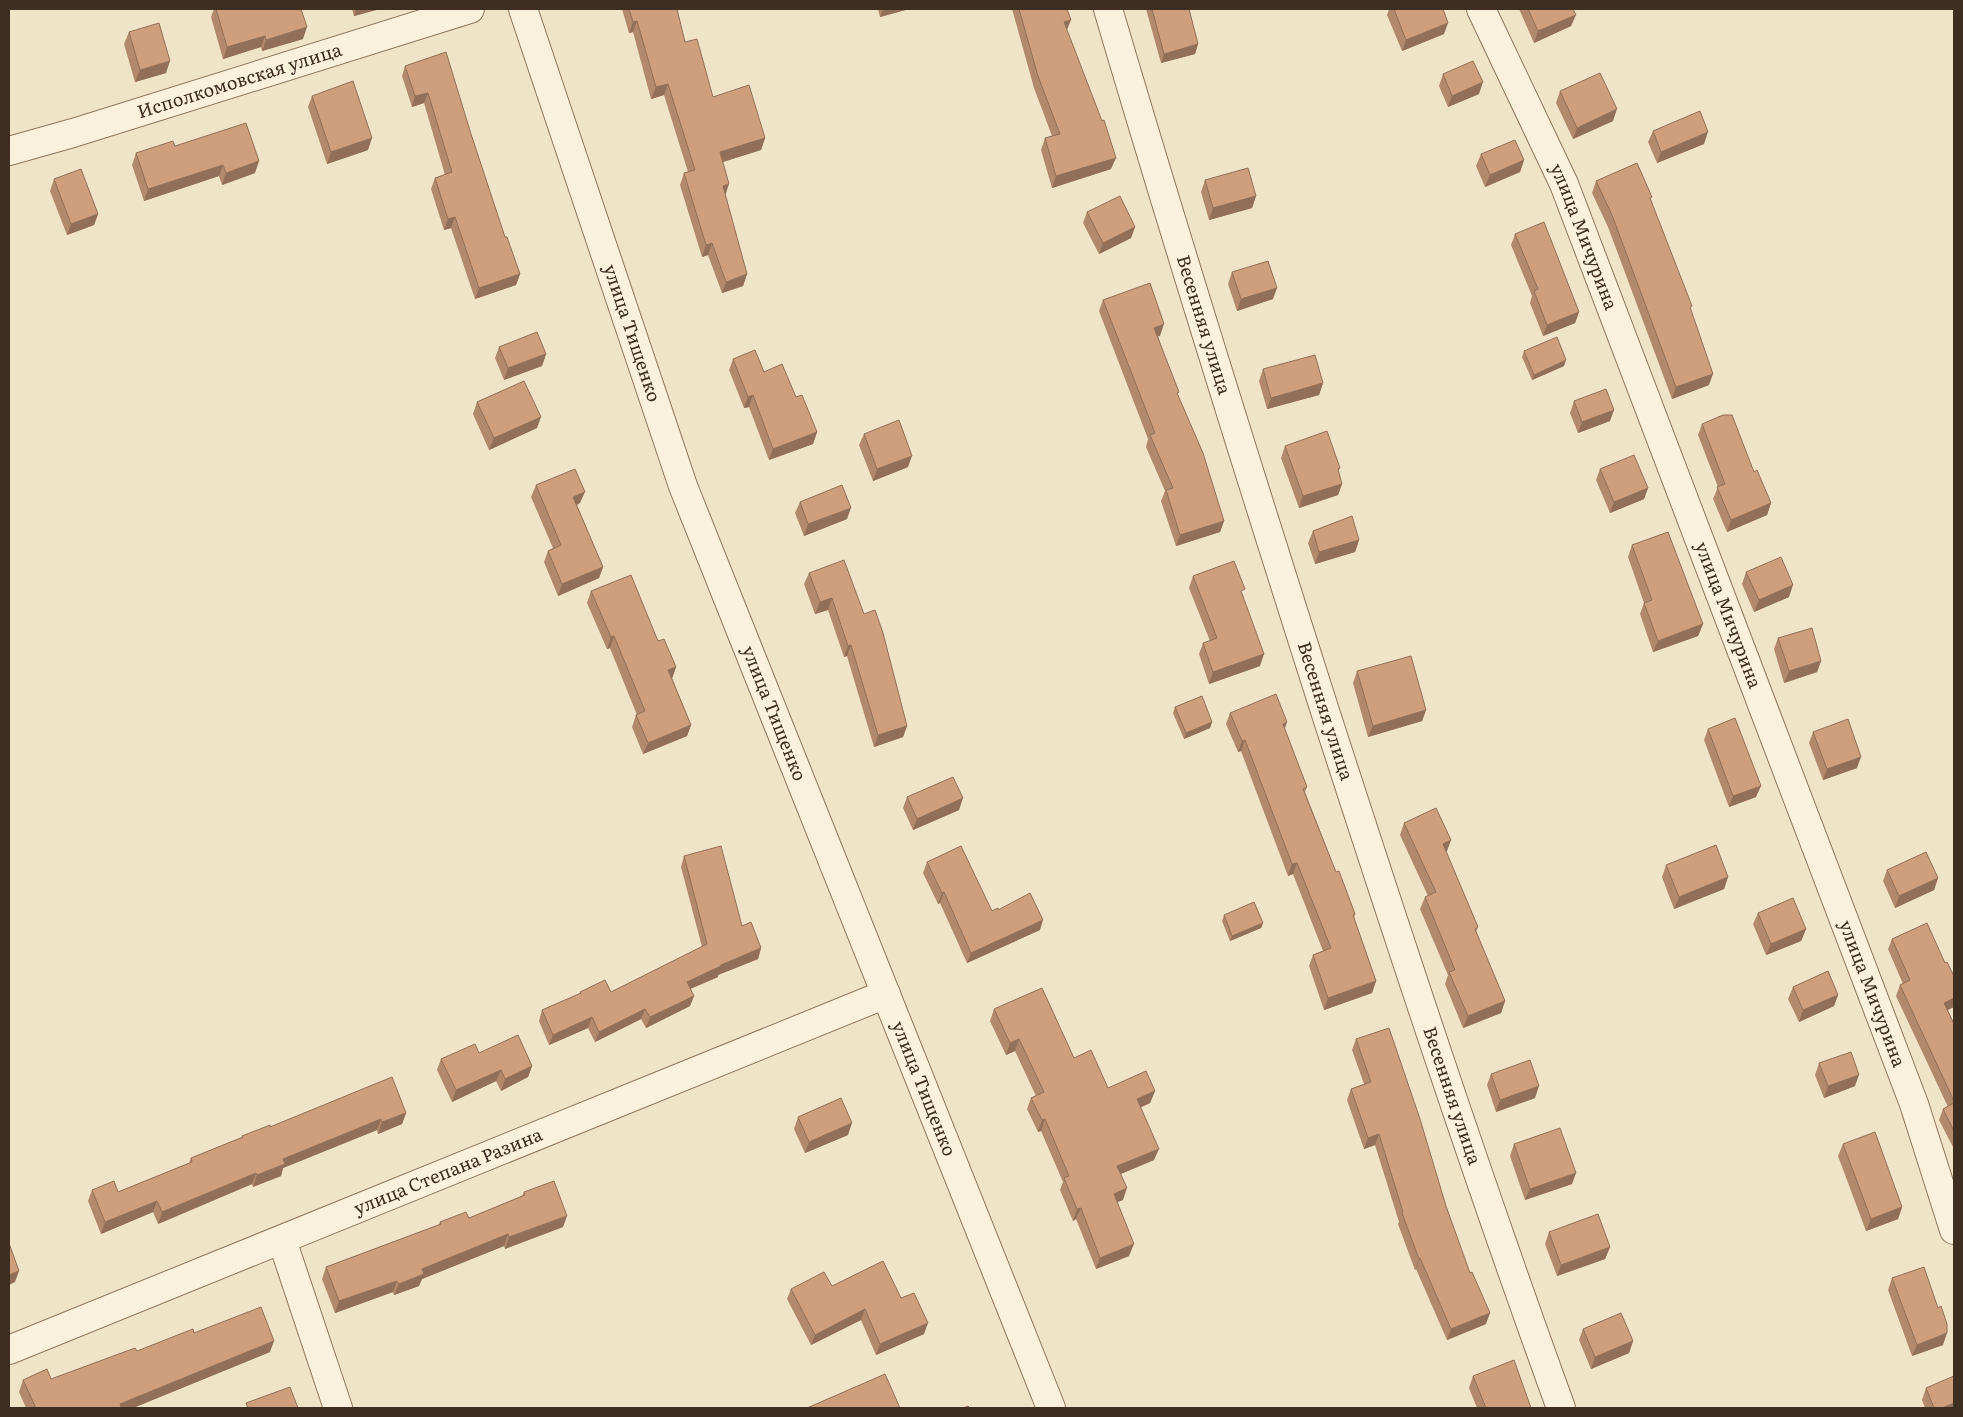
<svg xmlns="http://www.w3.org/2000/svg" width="1963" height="1417" font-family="Literata,serif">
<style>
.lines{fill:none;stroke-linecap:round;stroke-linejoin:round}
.minor-casing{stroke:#8d765c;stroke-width:30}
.minor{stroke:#faf1dc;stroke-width:28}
.wall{fill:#b2896c}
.shaded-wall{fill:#916f58}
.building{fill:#cf9f7d;stroke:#916f58}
.labels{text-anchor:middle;stroke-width:4;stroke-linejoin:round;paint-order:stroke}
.street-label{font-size:18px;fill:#3d2e20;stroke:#f7eed8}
</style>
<rect width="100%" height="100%" fill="#f0e4c8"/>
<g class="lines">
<defs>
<g id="minor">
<path id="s1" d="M523,9L683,486L1051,1408"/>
<path id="s2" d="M1108,9C1177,243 1250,476 1324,708C1400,943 1477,1177 1561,1408"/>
<path id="s3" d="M1481,9L1564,184L1914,1104L1954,1230"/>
<path id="s4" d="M9,151L73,133L470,9"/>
<path d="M282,1240L338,1408"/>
<path id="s5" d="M9,1350L886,994"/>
</g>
</defs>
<use href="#minor" class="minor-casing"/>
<use href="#minor" class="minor"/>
</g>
<path class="wall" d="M214,9H301L303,39L262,51L261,47L223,59L211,17Z
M352,9H380L354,16Z
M622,9H677L685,42L713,97L765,138L761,150L723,162L725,195L747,274L743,286L722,293L708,255L702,257L680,185L684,173L688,172L664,95L651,99L633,32L629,33Z
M878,9H909L880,17Z
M1012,9H1067V30L1111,169L1052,188L1041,150L1045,138L1052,136L1034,88Z
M1146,9H1189L1198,44L1195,54L1161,63Z
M1389,9H1443L1444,34L1402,51L1387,15Z
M1519,9H1573L1571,26L1534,43Z
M129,32L166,73L135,82L124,44Z
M405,66L471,134L505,237L520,274L516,285L475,299L451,228L444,230L431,189L435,178L445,175L424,103L412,107L402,76Z
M1443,74L1479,94L1448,107L1439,86Z
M1560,91L1613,121L1573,139L1556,103Z
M312,96L368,150L327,164L308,107Z
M1653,131L1704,144L1657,163L1648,142Z
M175,146L255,173L222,185L219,176L144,201L132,165L136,153Z
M1481,154L1524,160L1520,172L1485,187L1476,166Z
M54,179L98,214L94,225L67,235L50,191Z
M1205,180L1256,196L1252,208L1209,220L1201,192Z
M1596,181L1651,200L1690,310L1709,385L1672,399L1608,227L1592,193Z
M1087,212L1135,227L1131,238L1099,254L1083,223Z
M1515,234L1579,312L1575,323L1543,336L1530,303L1532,296L1511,245Z
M1232,272L1273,299L1237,311L1228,284Z
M1103,300L1160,336H1158L1178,395L1224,521L1220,532L1176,546L1161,501L1165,491L1146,447L1148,439L1099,311Z
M499,347L546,354L542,366L504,380L495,358Z
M1524,351L1564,366L1532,380L1522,357Z
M733,359L764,372L796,397L817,432L813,444L769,460L749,407L744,408L729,370Z
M1263,369L1323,383L1319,395L1267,409L1259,381Z
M1574,401L1610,421L1578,433L1570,413Z
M477,402L537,428L489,450L473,414Z
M1702,424L1754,472L1771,503L1767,515L1727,532L1713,499L1718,487L1698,435Z
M864,434L908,467L873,481L859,445Z
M1285,446L1340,468L1338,472L1342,484L1338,495L1299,508L1281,458Z
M1600,469L1648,488L1644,499L1610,513L1596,480Z
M536,485L580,503L577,505L603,567L599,578L558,596L544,562L548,551L553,548L531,497Z
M800,502L847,519L804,536L795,513Z
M1313,531L1359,540L1355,552L1315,564L1308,543Z
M1632,545L1703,624L1698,636L1653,652L1640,614L1644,603L1628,557Z
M1746,572L1789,597L1754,612L1742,584Z
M809,573L864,614L907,726L903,737L874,747L847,656L844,657L828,610L815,614L804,584Z
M1193,576L1243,595L1260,666L1209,684L1199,654L1203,643L1210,641L1189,588Z
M591,591L658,641L676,667L672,678L691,725L687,736L643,754L632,727L636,715H637L610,648L607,649L587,603Z
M1778,638L1821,661L1817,672L1784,683L1774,649Z
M1357,671L1426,710L1422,721L1368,737L1353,683Z
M1175,707L1212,722L1210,728L1184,739L1173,713Z
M1230,713L1285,730L1307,787L1305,792L1336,872L1355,914L1354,918L1376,981L1372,993L1324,1010L1309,966L1313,955L1323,951L1293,874L1288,876L1241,751L1238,752L1226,724Z
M1708,729L1756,797L1729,807L1704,740Z
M1813,732L1857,768L1823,780L1809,743Z
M907,797L959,810L913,830L903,808Z
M1404,823L1451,840L1446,852L1478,927L1476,932L1505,1001L1501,1013L1463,1028L1445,984L1448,975L1420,909L1425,897L1428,896L1400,835Z
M684,856L761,948L758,959L718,975V977L690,989L694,996L690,1006L646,1028L641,1019L595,1042L588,1028L549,1045L539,1021L542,1010L579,994L580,992H611L702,947L681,867Z
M927,862L992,911L1040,930L967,963L940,903L938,904L923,873Z
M1666,865L1728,877L1724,889L1674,909L1662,877Z
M1887,870L1938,878L1934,890L1895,908L1883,881Z
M1758,913L1806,929L1801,941L1766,955L1753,924Z
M1224,915L1263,923L1261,928L1230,941L1222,921Z
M1892,939L1945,963L1954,976V1007L1948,1010L1954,1024V1149L1939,1120L1943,1109L1948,1107L1896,996L1900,985L1903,984L1888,949Z
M1793,987L1838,995L1834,1006L1799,1022L1788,999Z
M994,1009L1074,1058L1108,1088L1155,1091L1150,1103L1141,1107L1154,1160L1121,1174L1123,1200L1117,1202L1129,1256L1096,1269L1076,1219L1073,1221L1060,1190L1063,1182L1041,1131L1038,1132L1027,1109L1031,1098L1036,1096L1015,1051L1006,1055L990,1021Z
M1356,1039L1446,1206L1486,1324L1447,1340L1416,1269L1415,1270L1398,1224L1399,1222L1375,1145L1364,1149L1347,1100L1351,1089L1364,1084L1352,1050Z
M479,1053L532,1066L528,1077L501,1091L496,1081L452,1102L437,1070L441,1059Z
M1819,1063L1855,1086L1824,1098L1815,1075Z
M1491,1074L1535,1098L1496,1112L1487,1085Z
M406,1113L402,1124L378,1134L377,1130L283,1168L281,1176L253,1187L252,1184L158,1224L153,1212L101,1234L88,1201L92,1190L118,1192L189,1163L191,1158L241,1138L242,1136L270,1127Z
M798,1117L848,1135L805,1153L794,1129Z
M1514,1144L1572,1184L1525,1200L1510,1156Z
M1843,1144L1902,1207L1898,1219L1866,1231L1838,1156Z
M524,1192L563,1227L505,1249L504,1246L422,1279L419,1286L394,1295L393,1292L335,1313L322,1279L326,1267L439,1225L440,1222L469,1218L522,1196Z
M1549,1232L1610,1247L1605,1259L1557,1276L1545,1244Z
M1892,1278L1943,1345L1912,1356L1888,1290Z
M832,1286L901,1298L924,1334L876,1355L861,1320L811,1345L787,1299L791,1289Z
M1583,1329L1633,1341L1629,1353L1591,1369L1579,1340Z
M194,1333L270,1352L133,1408H26L19,1392L23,1380L51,1379Z
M1473,1376L1531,1408H1477L1469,1388Z
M1926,1388L1954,1408H1925L1922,1400Z"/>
<path class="shaded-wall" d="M356,9H380L354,16Z
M883,9H909L880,17Z
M1576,15L1571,26L1534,43L1538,31Z
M1071,20L1066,32L1064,22Z
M637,21L633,32L629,33L633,22Z
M1448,23L1444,34L1402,51L1406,40Z
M307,27L303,39L262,51L266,40Z
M265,36L261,47L223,59L227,47Z
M1198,44L1195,54L1161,63L1164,54Z
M170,61L166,73L135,82L140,70Z
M1483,82L1479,94L1448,107L1452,96Z
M668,84L664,95L651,99L656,87Z
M428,93L424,103L412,107L415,96Z
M1617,109L1613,121L1573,139L1577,128Z
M1708,132L1704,144L1657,163L1661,152Z
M372,138L368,150L327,164L331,152Z
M765,138L761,150L716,164L720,152Z
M1116,158L1111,169L1052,188L1056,176Z
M1524,160L1520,172L1485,187L1490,175Z
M259,161L255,173L222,185L226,173Z
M223,165L219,176L144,201L148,189Z
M729,184L725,196L723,186Z
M1256,196L1252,208L1209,220L1213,208Z
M98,214L94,225L67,235L71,224Z
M455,217L451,228L444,230L448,219Z
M1135,227L1131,238L1099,254L1103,243Z
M712,243L708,255L702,257L706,245Z
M520,274L516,285L475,299L479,288Z
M747,274L743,286L722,293L726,282Z
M1277,288L1273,299L1237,311L1241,299Z
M1579,312L1575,323L1543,336L1547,325Z
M1164,324L1160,336L1150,339L1154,328Z
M546,354L542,366L504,380L508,368Z
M1566,360L1564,366L1532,380L1534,375Z
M1713,374L1709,385L1672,399L1676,387Z
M1323,383L1319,395L1267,409L1271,398Z
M753,395L749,407L744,408L748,397Z
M1614,410L1610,421L1578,433L1582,422Z
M541,417L537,428L489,450L494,438Z
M817,432L813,444L769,460L773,449Z
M912,456L908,467L873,481L877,469Z
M1342,484L1338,495L1299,508L1303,496Z
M1648,488L1644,499L1610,513L1614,502Z
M585,492L580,503L569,508L573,497Z
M1771,503L1767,515L1727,532L1731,520Z
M851,508L847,519L804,536L808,524Z
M1224,521L1220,532L1176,546L1180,535Z
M1359,540L1355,552L1315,564L1319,552Z
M603,567L599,578L558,596L562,584Z
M1793,585L1789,597L1754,612L1759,600Z
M832,598L828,610L815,614L820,602Z
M1703,624L1698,636L1653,652L1658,641Z
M614,636L610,648L607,649L611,637Z
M851,645L847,656L844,657L848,646Z
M1264,654L1260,666L1209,684L1213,672Z
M1821,661L1817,672L1784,683L1789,671Z
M676,667L672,679L668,670Z
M1426,710L1422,721L1368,737L1373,726Z
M1212,722L1210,728L1184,739L1186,733Z
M1287,722L1283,734V724Z
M691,725L687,736L643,754L648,743Z
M907,726L903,737L874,747L878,735Z
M1245,740L1241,751L1238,752L1242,741Z
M1861,757L1857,768L1823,780L1827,769Z
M1761,786L1756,797L1729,807L1733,796Z
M963,798L959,810L913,830L917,819Z
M1451,840L1447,851L1439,855L1443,844Z
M1297,863L1293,874L1288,876L1292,864Z
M1728,877L1724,889L1674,909L1679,897Z
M1938,878L1934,890L1895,908L1899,896Z
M944,892L940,903L938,904L942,893Z
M1043,920L1040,930L967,963L971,953Z
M1263,923L1261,928L1230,941L1232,936Z
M1806,929L1801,941L1766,955L1771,944Z
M761,948L758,959L718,975V977L683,992L687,982L721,965Z
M1376,981L1372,993L1324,1010L1328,998Z
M1838,995L1834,1006L1799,1022L1803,1010Z
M694,996L690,1006L646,1028L650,1017Z
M1954,998V1007L1940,1013L1944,1003Z
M1505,1001L1501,1013L1463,1028L1468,1016Z
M645,1009L641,1019L595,1042L599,1032Z
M592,1017L588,1028L549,1045L553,1035Z
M1019,1039L1015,1051L1006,1055L1010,1043Z
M532,1066L528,1077L501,1091L505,1079Z
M501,1070L496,1081L452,1102L456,1090Z
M1859,1075L1855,1086L1824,1098L1828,1086Z
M1539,1086L1535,1098L1496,1112L1500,1100Z
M1155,1091L1150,1103L1133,1111L1137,1099Z
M406,1113L402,1124L378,1134L382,1122Z
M381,1119L377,1130L283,1168L281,1176L253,1187L257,1175L283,1159Z
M1045,1119L1041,1131L1038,1132L1042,1120Z
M852,1123L848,1135L805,1153L809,1142Z
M1379,1134L1375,1145L1364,1149L1368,1138Z
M1159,1149L1154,1160L1113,1177L1117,1166Z
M256,1173L252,1184L158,1224L162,1212Z
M1576,1173L1572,1184L1525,1200L1530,1189Z
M1127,1188L1123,1200L1110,1205L1114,1194Z
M157,1201L153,1212L101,1234L105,1222Z
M1902,1207L1898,1219L1866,1231L1871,1219Z
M1081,1208L1076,1219L1073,1221L1077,1209Z
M567,1216L563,1227L505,1249L509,1237Z
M508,1234L504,1246L422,1279L419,1286L394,1295L399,1284L422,1269Z
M1134,1244L1129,1256L1096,1269L1100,1258Z
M1610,1247L1605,1259L1557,1276L1561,1265Z
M1420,1258L1416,1269L1415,1270L1419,1259Z
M19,1271L15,1282L9,1285V1275Z
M397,1281L393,1292L335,1313L339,1301Z
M865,1309L861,1320L811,1345L815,1335Z
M1490,1313L1486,1324L1447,1340L1451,1329Z
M928,1323L924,1334L876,1355L880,1344Z
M1947,1333L1943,1345L1912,1356L1917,1345Z
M274,1341L270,1352L133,1408H118L120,1404Z
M1633,1341L1629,1353L1591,1369L1595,1357Z
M1954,1403V1408H1942Z"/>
<path class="building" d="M216,9H301L307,27L266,40L265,36L227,47Z
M629,9H677L685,42L697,39L713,97L749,85L765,138L720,152L729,184L723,186L747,274L726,282L712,243L706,245L684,173L695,170L668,84L656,87L637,21L633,22Z
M1019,9H1067L1071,20L1064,22L1102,121L1104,120L1116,158L1056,176L1045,138L1060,134L1038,76Z
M1152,9H1189L1198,44L1164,54Z
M1394,9H1443L1448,23L1406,40Z
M1528,9H1573L1576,15L1538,31Z
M159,23L170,61L140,70L129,32Z
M446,52L471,134L505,237H507L520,274L479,288L455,217L448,219L435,178L452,172L428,93L415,96L405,66Z
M1473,61L1483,82L1452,96L1443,74Z
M1600,73L1617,109L1577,128L1560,91Z
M353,81L372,138L331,152L312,96Z
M1700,111L1708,132L1661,152L1653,131Z
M246,123L259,161L226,173L223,165L148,189L136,153L173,141L175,146Z
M1515,140L1524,160L1490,175L1481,154Z
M1637,163L1652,197L1650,198L1692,306L1690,307L1713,374L1676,387L1612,215L1596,181Z
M1248,168L1256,196L1213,208L1205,180Z
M81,169L98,214L71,224L54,179Z
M1120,196L1135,227L1103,243L1087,212Z
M1544,222L1579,312L1547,325L1534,291L1538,289L1515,234Z
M1268,261L1277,288L1241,299L1232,272Z
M1150,283L1164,324L1154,328L1179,392L1177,393L1203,453L1224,521L1180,535L1166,490L1173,488L1150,435L1155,433L1103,300Z
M537,332L546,354L508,368L499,347Z
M1557,337L1566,360L1534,375L1524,351Z
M755,350L764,372L782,364L796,397L802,395L817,432L773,449L753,395L748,397L733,359Z
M1315,355L1323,383L1271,398L1263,369Z
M524,381L541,417L494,438L477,402Z
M1606,389L1614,410L1582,422L1574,401Z
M1723,415H1732L1754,472L1757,470L1771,503L1731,520L1717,487L1725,484L1702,424Z
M899,420L912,456L877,469L864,434Z
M1327,431L1340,468L1338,469L1342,484L1303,496L1285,446Z
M1634,455L1648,488L1614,502L1600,469Z
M575,469L585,492L573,497L603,567L562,584L548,551L561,545L536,485Z
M842,485L851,508L808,524L800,502Z
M1352,516L1359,540L1319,552L1313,531Z
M1668,532L1703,624L1658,641L1644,603L1652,600L1632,545Z
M1781,557L1793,585L1759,600L1746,572Z
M844,560L864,614L875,610L883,633L907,726L878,735L851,645L848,646L832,598L820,602L809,573Z
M1234,561L1245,589L1241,591L1264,654L1213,672L1203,643L1217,638L1193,576Z
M631,575L658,641L664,639L676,667L668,670L691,725L648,743L636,715L645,711L614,636L611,637L591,591Z
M1812,628L1821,661L1789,671L1778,638Z
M1411,656L1426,710L1373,726L1357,671Z
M1276,694L1287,722L1283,724L1307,787L1303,789L1336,872L1339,871L1355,914L1353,915L1376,981L1328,998L1313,955L1331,948L1297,863L1292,864L1245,740L1242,741L1230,713Z
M1202,696L1212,722L1186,733L1175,707Z
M1735,718L1761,786L1733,796L1708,729Z
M1848,719L1861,757L1827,769L1813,732Z
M953,777L963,798L917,819L907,797Z
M1436,808L1451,840L1443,844L1478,927L1475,929L1505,1001L1468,1016L1449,972L1455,970L1425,897L1436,892L1404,823Z
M1716,845L1728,877L1679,897L1666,865Z
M721,846L742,926L751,922L761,948L721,965V966L687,982L694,996L650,1017L645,1009L599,1032L592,1017L553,1035L542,1010L581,993L580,992L605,980L611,992L707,944L684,856Z
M961,846L992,911L998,908V910L1030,893L1043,920L971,953L944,892L942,893L927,862Z
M1926,852L1938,878L1899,896L1887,870Z
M1793,898L1806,929L1771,944L1758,913Z
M1254,902L1263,923L1232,936L1224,915Z
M1927,923L1945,963L1947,962L1954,976V998L1944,1003L1954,1024V1101L1900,985L1910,980L1892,939Z
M1828,971L1838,995L1803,1010L1793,987Z
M1042,988L1074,1058L1091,1050L1108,1088L1146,1071L1155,1091L1137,1099L1159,1149L1117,1166L1127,1188L1114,1194L1134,1244L1100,1258L1081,1208L1077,1209L1064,1178L1069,1176L1045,1119L1042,1120L1031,1098L1044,1092L1019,1039L1010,1043L994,1009Z
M1389,1028L1420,1119L1446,1206L1470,1273L1472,1272L1490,1313L1451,1329L1420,1258L1419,1259L1402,1213L1403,1212L1379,1134L1368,1138L1351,1089L1371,1082L1356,1039Z
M518,1035L532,1066L505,1079L501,1070L456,1090L441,1059L475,1044L479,1053Z
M1851,1052L1859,1075L1828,1086L1819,1063Z
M1530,1060L1539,1086L1500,1100L1491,1074Z
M392,1077L406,1113L382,1122L381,1119L283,1159L285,1164L257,1175L256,1173L162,1212L157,1201L105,1222L92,1190L114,1181L118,1192L192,1162L191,1158L243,1137L242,1136L270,1125V1127Z
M841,1098L852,1123L809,1142L798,1117Z
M1954,1103V1131L1943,1109Z
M1560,1128L1576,1173L1530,1189L1514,1144Z
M1875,1132L1902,1207L1871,1219L1843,1144Z
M554,1181L567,1216L509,1237L508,1234L422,1269L424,1274L399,1284L397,1281L339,1301L326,1267L441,1224L440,1222L466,1212L469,1218L525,1195L524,1192Z
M1598,1214L1610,1247L1561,1265L1549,1232Z
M9,1243L19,1271L9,1275Z
M883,1261L901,1298L914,1293L928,1323L880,1344L865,1309L815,1335L791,1289L824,1272L832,1286Z
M1924,1267L1938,1308L1941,1306L1947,1324V1333L1917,1345L1892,1278Z
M261,1307L274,1341L120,1404L121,1407L119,1408H36L23,1380L47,1369L51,1379L135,1348L137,1351L193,1329L194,1333Z
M1621,1313L1633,1341L1595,1357L1583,1329Z
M1514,1360L1531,1408H1486L1473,1376Z
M885,1374L900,1408H807Z
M1954,1376V1403L1942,1408H1934L1926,1388Z
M290,1387L298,1408H248L246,1403Z
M968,1406L970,1408H963Z"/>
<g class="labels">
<g class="street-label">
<text dy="6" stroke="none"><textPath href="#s4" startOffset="241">Исполкомовская улица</textPath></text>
<text dy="6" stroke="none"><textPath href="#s3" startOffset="250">улица Мичурина</textPath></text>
<text dy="6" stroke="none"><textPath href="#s2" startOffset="330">Весенняя улица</textPath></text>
<text dy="6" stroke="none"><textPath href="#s1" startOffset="342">улица Тищенко</textPath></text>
<text dy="6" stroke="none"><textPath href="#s3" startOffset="655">улица Мичурина</textPath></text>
<text dy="6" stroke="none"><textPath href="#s2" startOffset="735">Весенняя улица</textPath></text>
<text dy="6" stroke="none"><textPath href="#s1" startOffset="748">улица Тищенко</textPath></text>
<text dy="6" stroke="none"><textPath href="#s3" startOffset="1060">улица Мичурина</textPath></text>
<text dy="6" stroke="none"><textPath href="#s1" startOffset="1152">улица Тищенко</textPath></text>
<text dy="6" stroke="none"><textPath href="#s2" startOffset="1140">Весенняя улица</textPath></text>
<text dy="6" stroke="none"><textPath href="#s5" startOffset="474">улица Степана Разина</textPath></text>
</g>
</g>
<rect width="1963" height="1417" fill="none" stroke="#3d2e20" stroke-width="20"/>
</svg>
